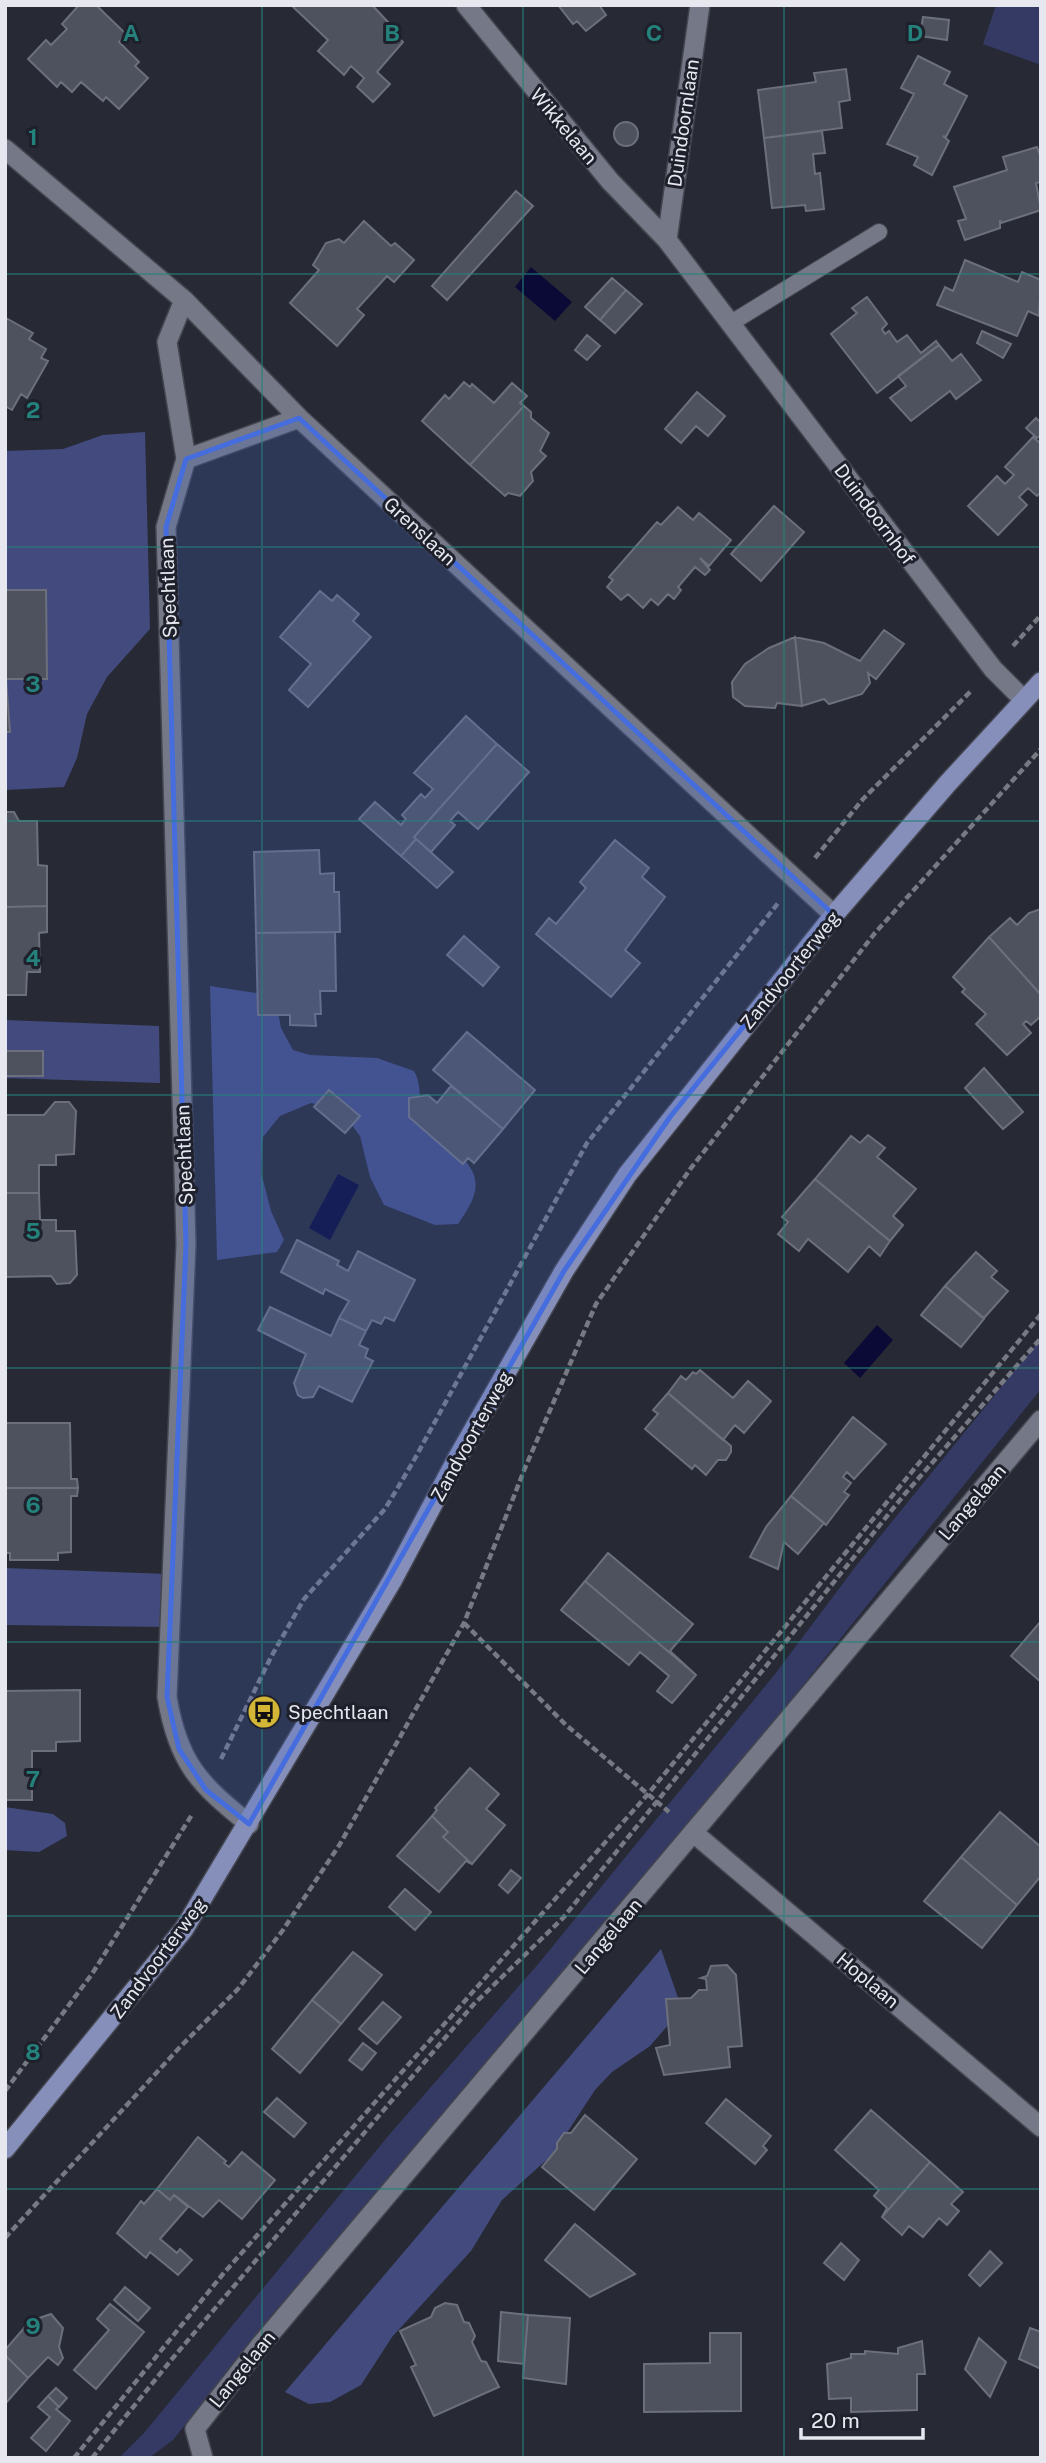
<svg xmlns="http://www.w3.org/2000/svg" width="1046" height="2463" font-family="'Public Sans',sans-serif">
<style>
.green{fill:#343a63}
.forest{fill:#434b7e}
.water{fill:#0b0a37}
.building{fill:#4e515e;stroke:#6c6f7c;stroke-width:2}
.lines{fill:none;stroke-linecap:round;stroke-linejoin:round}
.service-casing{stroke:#43454f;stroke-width:18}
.minor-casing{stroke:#43454f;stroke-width:22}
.primary-casing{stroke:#43454f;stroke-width:22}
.path{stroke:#777983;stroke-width:4.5;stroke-dasharray:7 3.5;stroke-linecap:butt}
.service{stroke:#757886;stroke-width:16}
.minor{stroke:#757886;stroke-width:19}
.primary{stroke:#868eba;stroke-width:19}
.marked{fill:#456ddd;fill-opacity:0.2;stroke:#456ddd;stroke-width:5;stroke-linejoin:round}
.grid{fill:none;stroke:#24817b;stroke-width:2;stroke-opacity:0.55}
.labels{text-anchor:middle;stroke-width:6;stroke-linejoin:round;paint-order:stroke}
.street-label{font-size:19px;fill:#e6e7ef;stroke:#1e202b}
.poi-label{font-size:19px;fill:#e6e7ef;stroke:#1e202b;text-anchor:start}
.grid-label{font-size:23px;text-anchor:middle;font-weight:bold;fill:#24817b;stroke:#1e202b;stroke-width:6;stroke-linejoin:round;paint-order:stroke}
</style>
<rect width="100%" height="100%" fill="#272a35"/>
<path class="green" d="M996,5H1041V65L983,44Z
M1041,1338V1389L714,1796L380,2193L276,2310L173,2440L149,2458H119L144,2433L389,2135L539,1963L775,1674L856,1566Z"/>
<path class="forest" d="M145,432L150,629L107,677L87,714L77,758L64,787L5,790V451L63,449L103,435Z
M210,986L275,996L281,1028L293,1050L310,1055L377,1058L414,1071C423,1086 417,1104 425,1123C429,1131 438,1136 445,1142C480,1171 486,1185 458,1224L435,1225L384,1205L370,1177L360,1136L340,1109L311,1103L280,1116L263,1137L261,1172L271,1211L284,1240L277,1252L217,1260Z
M5,1020L159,1026L160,1083L5,1078Z
M5,1568L168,1574L169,1627L5,1625Z
M5,1807L53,1814L65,1823L67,1836L39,1852L5,1850Z
M661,1949L682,2009L650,2046L612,2072L595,2090L553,2154L502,2200L471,2251L392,2337L361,2385L330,2402L309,2404L285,2392Z"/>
<path class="water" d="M531,267L572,302L555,321L515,287Z
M338,1174L359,1185L330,1240L309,1228Z
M877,1325L893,1340L860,1378L844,1363Z"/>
<path class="building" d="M79,5H96L126,34L119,42L139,62L135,66L148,78L119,109L106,97L103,101L81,82L72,92L61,82L57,87L28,59L46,40L51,45L67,29L62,24Z
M291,5H372L389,23L386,26L403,42L377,72L390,84L373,102L357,87L364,78L351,66L344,75L318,51L328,40Z
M558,5H599L606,15L586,31L577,21L573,24Z
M923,17L949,20L947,40L920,36Z
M918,56L950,72L944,84L967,96L946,137L943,136L949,141L932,175L914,165L918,157L887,144L914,94L901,88Z
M846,69L850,100L839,102L842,128L764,138L758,90L816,82L814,73Z
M614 134a12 12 0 1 1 24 0a12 12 0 1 1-24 0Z
M822,131L825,153L813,154L815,174L820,173L824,209L806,211L805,205L772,208L764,138Z
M1037,147L1041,158V182L1036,183L1041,210L1001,223L1000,220V228L965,240L958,221L966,219L954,187L1007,170L1003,157Z
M516,191L533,206L447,300L432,286Z
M364,221L391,246L395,243L414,260L394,282L387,276L357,309L364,315L337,346L290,303L319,270L313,265L326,243L339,239L344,243Z
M965,260L1018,282L1022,272L1041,280L1039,316L1028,311L1017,336L937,305L945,287L953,291Z
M612,278L626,290L600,320L585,307Z
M626,290L642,304L615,333L600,320Z
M867,297L887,324L882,329L885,334L889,331L897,342L907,335L921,353L936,341L939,345L877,393L831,334L857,313L852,308Z
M6,318L33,333L29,339L46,349L41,358L48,361L27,398L21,394L12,410L5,406Z
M982,331L1011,344L1003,358L977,343Z
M587,335L600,346L587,360L575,350Z
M939,345L952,361L961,354L981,380L956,399L950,391L911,421L890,398L906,386L898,376Z
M464,382L470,387L472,384L494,403L512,383L527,396L520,403L524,406L470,465L422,421L445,395L449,399Z
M697,392L725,416L708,436L696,426L681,443L665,429Z
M524,406L531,412V418L549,433L540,451L546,456L531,472L533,481L520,496L508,493L505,496L470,465Z
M1036,418L1041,423V435L1037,438L1026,428Z
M1033,437L1041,444V492L1037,496L1028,488L1019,497L1027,505L998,535L968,506L997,476L1005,484L1014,475L1005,467Z
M774,506L804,532L761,581L731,554Z
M678,507L693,520L699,513L731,540L709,566L700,558L710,570L705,575L695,567L678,587L681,590L674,599L668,594L658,605L651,599L643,608L628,594L621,600L607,587L613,580L609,577L657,522L661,525Z
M5,590H46L47,679H6L10,732H5Z
M320,591L332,601L337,595L359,614L353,621L371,637L308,707L289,690L311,664L280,637Z
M884,630L904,644L876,679L868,673L870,683L862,694L829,704L824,699L802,706L795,637L824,643L860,661Z
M795,637L802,706L777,703L775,708L745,706L733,697L732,682L745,664L769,648Z
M466,716L497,744L414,837L416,839L401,856L359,819L375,802L401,825L406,819L402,815L421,794L425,798L433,789L414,773Z
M497,744L529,772L478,829L458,812L450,821L455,825L431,852L414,837Z
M5,812H14L19,821H37L38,865L47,866V906L5,907Z
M416,839L453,872L437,888L401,856Z
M615,840L649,868L642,877L665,897L625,950L640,963L611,997L536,934L549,918L556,924L586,888L580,882Z
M319,850L320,874L334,873V892H339L340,932L256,933L254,852Z
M47,906V932L39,933L40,972H27L26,995H5V907Z
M1041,909V995L989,937L1010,918L1017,925L1029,913Z
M335,932L336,991H320L321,1014H315L316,1026L290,1025V1015H258L256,933L340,932Z
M464,936L499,967L483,986L447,955Z
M989,937L1041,995V1016L1031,1025L1026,1021L1023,1024L1031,1033L1007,1055L976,1024L986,1014L962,992L965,989L953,977Z
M467,1032L535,1090L503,1129L433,1070Z
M5,1051H43V1076H5Z
M984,1068L1023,1112L1003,1129L965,1088Z
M451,1086L503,1129L474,1163L468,1158L463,1164L409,1117V1098L428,1095L437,1103Z
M329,1090L360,1116L345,1133L314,1107Z
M55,1102H69L76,1111L74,1154L56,1155V1165H39V1193H5V1115H44Z
M868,1135L885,1148L877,1157L916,1189L893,1216L903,1225L890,1241L815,1179L851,1136L860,1143Z
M815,1179L890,1241L880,1256L869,1246L848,1272L808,1239L799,1251L778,1234L788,1222L782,1217Z
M5,1193H39L40,1220H56V1231H75L77,1275L70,1283L57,1284L51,1276L5,1277Z
M297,1240L339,1261L337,1265L348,1271L358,1251L415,1280L394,1321L385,1317L381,1324L372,1320L366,1331L339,1318L349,1301L325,1289L323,1294L281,1272Z
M976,1252L997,1271L991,1277L1008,1291L984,1318L945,1286Z
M945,1286L984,1319L961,1347L921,1315Z
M270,1307L331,1336L339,1318L366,1331L359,1345L368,1349L365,1357L373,1361L352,1402L319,1386L313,1397L303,1398L298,1395L294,1383L306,1354L258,1330Z
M700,1370L733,1398L748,1381L771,1401L744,1433L735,1425L723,1440L668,1393L681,1376L686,1380L693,1372L696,1374Z
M668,1393L731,1446V1452L726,1460H718L706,1475L695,1465L692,1469L645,1429L658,1414L653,1410Z
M853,1417L886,1444L854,1479L847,1472L843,1477L851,1483L844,1492L849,1495L826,1525L791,1496Z
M5,1423H70L71,1479H77L78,1488H5Z
M5,1488H78L77,1496H71V1552L58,1553V1560H10V1553H5Z
M791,1496L824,1523L798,1554L784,1542L778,1569L750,1557L766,1527Z
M608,1553L693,1624L670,1651L696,1675L585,1581Z
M585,1581L696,1675L672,1703L657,1691L669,1676L640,1652L629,1665L561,1610Z
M1041,1621V1682L1011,1656Z
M80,1690V1741L56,1742V1751H32V1800H5V1691Z
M470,1768L499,1794L486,1809L505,1825L472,1864L443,1837L448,1832L432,1816L437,1810L435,1808Z
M1000,1812L1041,1847V1876L1017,1905L961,1857Z
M432,1816L448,1832L443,1837L472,1864L466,1861L439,1892L397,1856Z
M961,1857L1017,1905L982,1948L924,1901Z
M511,1870L521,1878L508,1893L499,1885Z
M405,1889L431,1912L415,1930L389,1907Z
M353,1952L382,1975L341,2024L312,2000Z
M727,1965L736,1975L742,2046L728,2047L730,2067L664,2075L656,2048L670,2045L666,1999L691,1998L699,1990H707L706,1979L701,1978L707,1976L711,1966Z
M312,2000L341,2024L300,2073L272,2049Z
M383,2002L401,2017L377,2044L359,2029Z
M363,2043L376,2053L362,2070L349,2060Z
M277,2098L306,2123L294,2137L264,2112Z
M726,2099L771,2136L763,2146L767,2150L755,2164L706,2123Z
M871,2110L930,2162L882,2217L887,2208L874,2196L879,2190L835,2150Z
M585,2115L637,2159L594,2210L542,2167L557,2149V2143L564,2133H571Z
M198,2137L226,2161L224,2163L229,2167L242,2152L275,2180L242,2219L219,2200L203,2217L174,2195L170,2200L157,2189Z
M930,2162L963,2192L951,2204L959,2211L947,2225L939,2218L923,2237L909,2226L902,2235L882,2217Z
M157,2189L170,2200L174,2195L188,2207L160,2239L177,2253L180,2249L192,2260L178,2275L150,2252L146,2258L117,2233L141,2201L144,2204Z
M575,2224L635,2274L590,2297L545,2260Z
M841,2243L859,2260L844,2280L824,2263Z
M990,2251L1002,2263L980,2286L969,2275Z
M125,2287L150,2308L138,2321L114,2300Z
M445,2303L457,2305L464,2322L469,2323L475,2336L472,2342L481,2361L486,2362L499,2387L434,2416L411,2367L416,2365L400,2331L431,2317L435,2308Z
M110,2304L144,2332L96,2389L74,2370L109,2330L97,2319Z
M501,2312L528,2315L524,2364L498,2361Z
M51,2314L63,2328L59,2347L63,2358L58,2365L48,2357L28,2378L5,2355V2350L30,2321Z
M528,2315L570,2318L566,2384L523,2378Z
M1030,2328L1041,2332V2369L1019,2359Z
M710,2333H741V2411L644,2412V2364L710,2363Z
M979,2338L1006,2362L990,2397L965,2369Z
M922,2341L925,2374H917V2410L851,2412V2398L829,2399L827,2364L851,2358V2354H865V2351L898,2354V2348Z
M5,2355L28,2378L5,2404Z
M56,2388L67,2398L59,2407L48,2396Z
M48,2396L59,2407L56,2409L70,2421L46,2451L31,2438L50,2417L38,2407Z"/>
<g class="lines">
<defs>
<path id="service" d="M731,323L879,232"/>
<path id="minor" d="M466,5L610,181L667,240L993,669L1024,700
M5,149L184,300L299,418L834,915
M667,240L700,5
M184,300L167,342L186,459L166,527L186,1244L167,1697C178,1763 199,1784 249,1824
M186,459L299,418
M695,1834L1041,2127
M203,2458L195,2429L259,2347L1041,1420"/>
<path id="primary" d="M5,2149L184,1929L392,1581L458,1457L564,1271L627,1175L834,915L948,783L1041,682"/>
</defs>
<use href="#service" class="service-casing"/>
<use href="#minor" class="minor-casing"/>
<use href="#primary" class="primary-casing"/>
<path class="path" d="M1013,646L1041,615
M815,858L863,799L972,690
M464,1623L566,1725L669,1812
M221,1759L271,1657L304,1599L385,1509L413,1462L587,1143L779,902
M5,2091L92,1974L193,1813
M5,2238L180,2047L238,1989L283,1930L340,1844L464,1623L525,1468L596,1304L691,1168L875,933L1041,749
M74,2458L223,2274L648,1794L1041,1314
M92,2458L172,2359L473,2005L563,1918L904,1495L1041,1338"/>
<use href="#service" class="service"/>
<use href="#minor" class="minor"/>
<use href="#primary" class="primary"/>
</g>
<path class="marked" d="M299,418L834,915L670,1117L564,1271L249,1824L206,1790L179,1749L167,1697L186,1244L166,527L186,459Z"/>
<path class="grid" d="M262,5V2458M523,5V2458M784,5V2458M5,274H1041M5,547H1041M5,821H1041M5,1095H1041M5,1368H1041M5,1642H1041M5,1916H1041M5,2189H1041"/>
<defs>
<symbol id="bus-disc" viewBox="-11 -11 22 22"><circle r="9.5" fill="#d3b635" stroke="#1e202b"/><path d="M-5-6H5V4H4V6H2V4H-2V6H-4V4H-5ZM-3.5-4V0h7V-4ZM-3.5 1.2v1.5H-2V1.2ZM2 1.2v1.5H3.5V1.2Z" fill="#111"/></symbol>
</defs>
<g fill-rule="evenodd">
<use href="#bus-disc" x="245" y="1693" width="38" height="38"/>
</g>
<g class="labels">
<g class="street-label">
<text transform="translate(683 123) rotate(-82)" y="7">Duindoornlaan</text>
<text transform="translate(564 126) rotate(50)" y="7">Wikkelaan</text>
<text transform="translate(875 514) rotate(53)" y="7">Duindoornhof</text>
<text transform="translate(420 531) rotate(43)" y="7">Grenslaan</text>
<text transform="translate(168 588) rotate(-92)" y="7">Spechtlaan</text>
<text transform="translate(790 970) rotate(-51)" y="7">Zandvoorterweg</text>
<text transform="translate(184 1155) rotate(-92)" y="7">Spechtlaan</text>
<text transform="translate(471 1436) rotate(-61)" y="7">Zandvoorterweg</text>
<text transform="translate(972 1502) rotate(-50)" y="7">Langelaan</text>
<text transform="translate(608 1936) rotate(-50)" y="7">Langelaan</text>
<text transform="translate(158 1958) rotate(-53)" y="7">Zandvoorterweg</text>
<text transform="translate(868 1980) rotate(40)" y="7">Hoplaan</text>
<text transform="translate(242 2369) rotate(-51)" y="7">Langelaan</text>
</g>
<g class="poi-label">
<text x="288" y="1719">Spechtlaan</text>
</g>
</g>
<g class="grid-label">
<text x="131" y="41">A</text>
<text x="392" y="41">B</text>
<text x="654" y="41">C</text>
<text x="915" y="41">D</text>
<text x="33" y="145">1</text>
<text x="33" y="418">2</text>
<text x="33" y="692">3</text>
<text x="33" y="966">4</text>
<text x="33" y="1239">5</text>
<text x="33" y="1513">6</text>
<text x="33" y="1787">7</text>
<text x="33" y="2060">8</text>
<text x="33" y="2334">9</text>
</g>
<rect width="1046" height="2463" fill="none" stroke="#e6e7ef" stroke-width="14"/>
<path d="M801 2428v10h122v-10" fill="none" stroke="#e6e7ef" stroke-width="3.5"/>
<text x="811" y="2428" font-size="21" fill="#e6e7ef" stroke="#1e202b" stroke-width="5" paint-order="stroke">20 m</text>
</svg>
